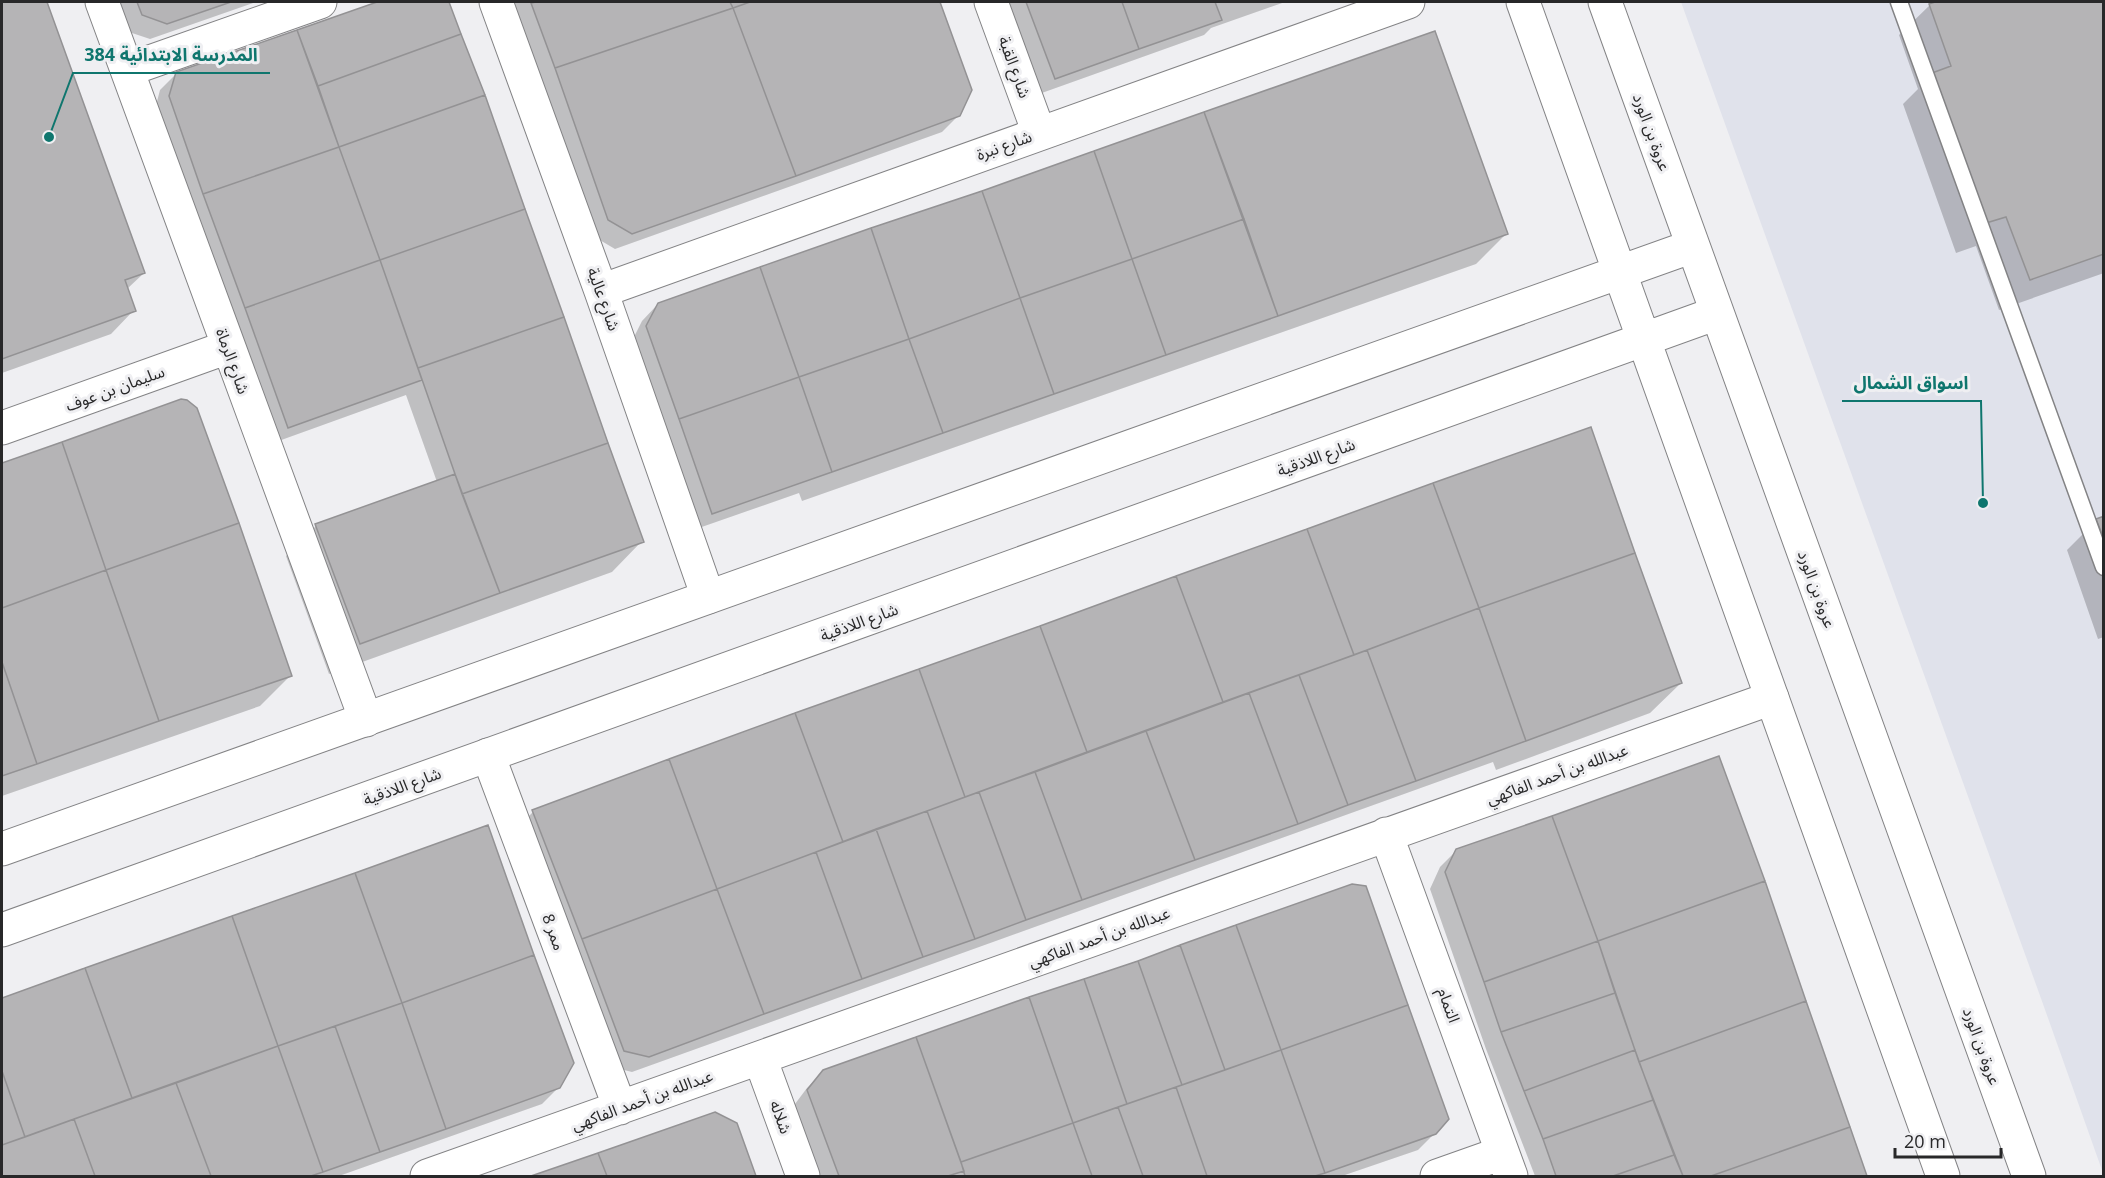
<svg xmlns="http://www.w3.org/2000/svg" width="2105" height="1178" font-family="'Open Sans','Noto Sans Arabic',sans-serif">
<style>
.built{fill:#e0e2eb}
.shadow{fill:#0003}
.building{fill:#b5b4b6;stroke:#939294;stroke-width:1.5}
.lines{fill:none;stroke-linecap:round;stroke-linejoin:round}
.service-casing{stroke:#838385;stroke-width:19}
.minor-casing{stroke:#838385;stroke-width:35}
.tertiary-casing{stroke:#838385;stroke-width:35}
.service{stroke:#fff;stroke-width:16}
.minor{stroke:#fff;stroke-width:33}
.tertiary{stroke:#fff;stroke-width:33}
.labels{text-anchor:middle;stroke-width:6;stroke-linejoin:round;paint-order:stroke}
.street-label{font-size:16px;fill:#282829;stroke:#efeff2}
.leader{fill:none;stroke:#0f766e;stroke-width:2}
.callout-dot{fill:#0f766e;stroke:#efeff2;stroke-width:2}
.callout-label{font-size:18px;text-anchor:middle;font-weight:bold;fill:#0f766e;stroke:#efeff2;stroke-width:6;stroke-linejoin:round;paint-order:stroke}
</style>
<rect width="100%" height="100%" fill="#efeff2"/>
<path class="built" d="M1681,2H2103V1173L2043,1004Z"/>
<path class="shadow" d="M2,2H45L144,273L127,289L134,310L111,334L2,373Z
M115,2H256L150,39L126,31Z
M380,2H448L484,96L642,541L612,572L329,674L286,556L316,526L437,482L406,395L273,443L154,113L160,90L177,73Z
M509,2H939L971,90L959,115L942,132L615,249L593,236Z
M1005,2H1285L1211,28L1204,35L1039,94Z
M1940,2H2104V273L1999,310L1976,246L1956,253L1903,104L1918,89L1899,35L1930,5Z
M1506,234L1476,264L802,501L799,493L696,529L631,343L642,321L658,304Z
M181,401L291,675L260,706L2,796V464Z
M2104,518V637L2098,639L2067,550L2097,520Z
M1308,530L1681,683L1650,713L1496,770L1493,762L632,1072L608,1066L552,969L503,842L533,812Z
M1718,758L1866,1176H1535L1486,1049L1430,889L1440,867L1457,850Z
M487,827L559,1087L542,1104L339,1176H2V1000Z
M1352,885L1435,1133L1418,1150L1342,1176H817L792,1108L807,1088L823,1072Z
M715,1114L736,1125L754,1176H536Z"/>
<path class="building" d="M2,2H47L145,273L125,280L136,311L2,359Z
M137,2H231L167,24L142,15Z
M377,2H449L461,34L318,86L297,30Z
M536,2H730L733,8L555,68L531,3Z
M730,2H750L733,8Z
M750,2H940L972,90L960,116L796,176L733,8Z
M1026,2H1122L1139,49L1055,79Z
M1122,2H1215L1222,20L1139,49Z
M1935,2H2104V254L2030,280L2006,217L1986,223L1932,73L1951,66L1929,4Z
M733,8L796,176L632,234L608,220L555,68Z
M297,30L339,147L203,194L169,96L176,72Z
M1435,31L1508,234L1278,316L1204,112Z
M461,34L485,95L339,147L318,86Z
M485,95L525,209L380,260L339,147Z
M1204,112L1244,219L1132,259L1094,151Z
M339,147L380,260L245,308L203,194Z
M1094,151L1132,259L1020,298L982,191Z
M982,191L1020,298L909,339L871,228Z
M525,209L564,317L418,368L380,260Z
M1244,219L1278,316L1166,355L1132,259Z
M871,228L909,339L799,377L760,267Z
M1132,259L1166,355L1054,394L1020,298Z
M380,260L422,380L288,428L245,308Z
M760,267L799,377L679,419L646,326L658,303Z
M1020,298L1054,394L943,433L909,339Z
M564,317L608,443L462,494L418,368Z
M909,339L943,433L832,472L799,377Z
M799,377L832,472L712,514L679,419Z
M181,399L187,400L197,408L239,523L106,570L62,442Z
M1591,427L1635,553L1479,608L1433,483Z
M62,442L106,570L2,608V463Z
M608,443L644,542L500,593L462,494Z
M455,474L500,593L360,644L315,524Z
M1433,483L1479,608L1354,655L1307,529Z
M2104,516V539L2096,519Z
M239,523L292,676L159,721L106,570Z
M1307,529L1354,655L1223,702L1176,576Z
M1635,553L1682,683L1526,741L1479,608Z
M106,570L159,721L37,764L2,662V608Z
M1176,576L1223,702L1087,752L1040,626Z
M1479,608L1526,741L1416,781L1367,650Z
M1040,626L1087,752L965,797L919,669Z
M1367,650L1416,781L1348,805L1299,675Z
M2,662L37,764L2,776Z
M919,669L965,797L843,842L795,713Z
M1299,675L1348,805L1298,824L1249,693Z
M1249,693L1298,824L1195,860L1146,731Z
M795,713L843,842L717,889L669,759Z
M1146,731L1195,860L1082,900L1035,772Z
M1719,756L1765,881L1598,941L1552,816Z
M669,759L717,889L582,939L532,810Z
M1035,772L1082,900L1026,920L979,792Z
M979,792L1026,920L975,939L927,811Z
M927,811L975,939L923,957L876,829Z
M1552,816L1598,941L1484,982L1445,872L1456,849Z
M488,825L534,955L402,1003L355,873Z
M876,829L923,957L862,979L816,852Z
M816,852L862,979L764,1014L717,889Z
M355,873L402,1003L278,1046L232,916Z
M1765,881L1806,1001L1639,1062L1598,941Z
M1352,884L1366,886L1408,1005L1281,1050L1236,925Z
M717,889L764,1014L649,1057L624,1051L582,939Z
M232,916L278,1046L132,1098L85,968Z
M1236,925L1281,1050L1225,1070L1180,945Z
M1598,941L1615,993L1501,1032L1484,982Z
M1180,945L1225,1070L1182,1085L1138,961Z
M534,955L574,1063L560,1088L446,1129L402,1003Z
M1138,961L1182,1085L1127,1104L1084,979Z
M85,968L132,1098L25,1137L2,1071V998Z
M1084,979L1127,1104L1073,1123L1029,997Z
M1615,993L1635,1050L1524,1091L1501,1032Z
M1029,997L1073,1123L961,1162L916,1037Z
M1806,1001L1850,1127L1711,1176H1683L1639,1062Z
M402,1003L446,1129L380,1152L335,1026Z
M1408,1005L1449,1119L1436,1134L1325,1173L1281,1050Z
M335,1026L380,1152L323,1172L278,1046Z
M916,1037L964,1171L948,1176H839L807,1090L823,1070Z
M278,1046L323,1172L311,1176H211L176,1083Z
M1281,1050L1325,1173L1315,1176H1207L1176,1087Z
M1635,1050L1653,1100L1543,1139L1524,1091Z
M2,1071L25,1137L2,1145Z
M176,1083L211,1176H95L74,1119Z
M1176,1087L1207,1176H1143L1118,1107Z
M1653,1100L1674,1155L1613,1176H1556L1543,1139Z
M1118,1107L1143,1176H1092L1073,1123Z
M715,1112L737,1123L756,1176H607L598,1153Z
M74,1119L95,1176H2V1145Z
M1073,1123L1092,1176H965L961,1162Z
M1850,1127L1867,1176H1711Z
M598,1153L607,1176H531Z
M1674,1155L1683,1176H1613Z"/>
<g class="lines">
<defs>
<path id="service" d="M1899,2L2104,567"/>
<path id="minor" d="M102,2L366,720
M496,2L601,291L708,597
M991,2L1039,133
M127,70L320,2
M601,291L1408,2
M2,428L228,347
M488,755L620,1108
M1386,834L1511,1176
M760,1058L803,1176
M427,1176L1772,698
M1437,1176L1502,1153"/>
<path id="tertiary" d="M1523,2L1943,1176
M1605,2L2029,1176
M2,849L1693,246
M2,930L1717,313"/>
</defs>
<use href="#service" class="service-casing"/>
<use href="#minor" class="minor-casing"/>
<use href="#tertiary" class="tertiary-casing"/>
<use href="#service" class="service"/>
<use href="#minor" class="minor"/>
<use href="#tertiary" class="tertiary"/>
</g>
<g class="labels">
<g class="street-label">
<text transform="translate(1015 67) rotate(70)" y="6">شارع القبة</text>
<text transform="translate(1652 132) rotate(70)" y="6">عروة بن الورد</text>
<text transform="translate(1004 145) rotate(-20)" y="6">شارع نبرة</text>
<text transform="translate(604 299) rotate(70)" y="6">شارع عالية</text>
<text transform="translate(233 361) rotate(70)" y="6">شارع الرماة</text>
<text transform="translate(115 388) rotate(-20)" y="6">سليمان بن عوف</text>
<text transform="translate(1316 457) rotate(-20)" y="6">شارع اللاذقية</text>
<text transform="translate(1817 589) rotate(70)" y="6">عروة بن الورد</text>
<text transform="translate(859 622) rotate(-20)" y="6">شارع اللاذقية</text>
<text transform="translate(1557 774) rotate(-20)" y="6">عبدالله بن أحمد الفاكهي</text>
<text transform="translate(402 786) rotate(-20)" y="6">شارع اللاذقية</text>
<text transform="translate(554 932) rotate(70)" y="6">ممر 8</text>
<text transform="translate(1099 937) rotate(-20)" y="6">عبدالله بن أحمد الفاكهي</text>
<text transform="translate(1449 1005) rotate(70)" y="6">التمام</text>
<text transform="translate(1982 1046) rotate(70)" y="6">عروة بن الورد</text>
<text transform="translate(642 1100) rotate(-20)" y="6">عبدالله بن أحمد الفاكهي</text>
<text transform="translate(781 1117) rotate(70)" y="6">شلاله</text>
</g>
</g>
<path class="leader" d="M49 137L73 73H270M1983 503L1981 401H1842"/>
<g class="callout-dot">
<circle cx="49" cy="137" r="6"/>
<circle cx="1983" cy="503" r="6"/>
</g>
<g class="callout-label">
<text x="171" y="61">المدرسة الابتدائية 384</text>
<text x="1911" y="389">اسواق الشمال</text>
</g>
<rect width="2105" height="1178" fill="none" stroke="#282829" stroke-width="6"/>
<path d="M1895 1148v9h106v-9" fill="none" stroke="#282829" stroke-width="3"/>
<text x="1904" y="1148" font-size="18" fill="#282829" stroke="#efeff2" stroke-width="4.5" paint-order="stroke">20 m</text>
</svg>
